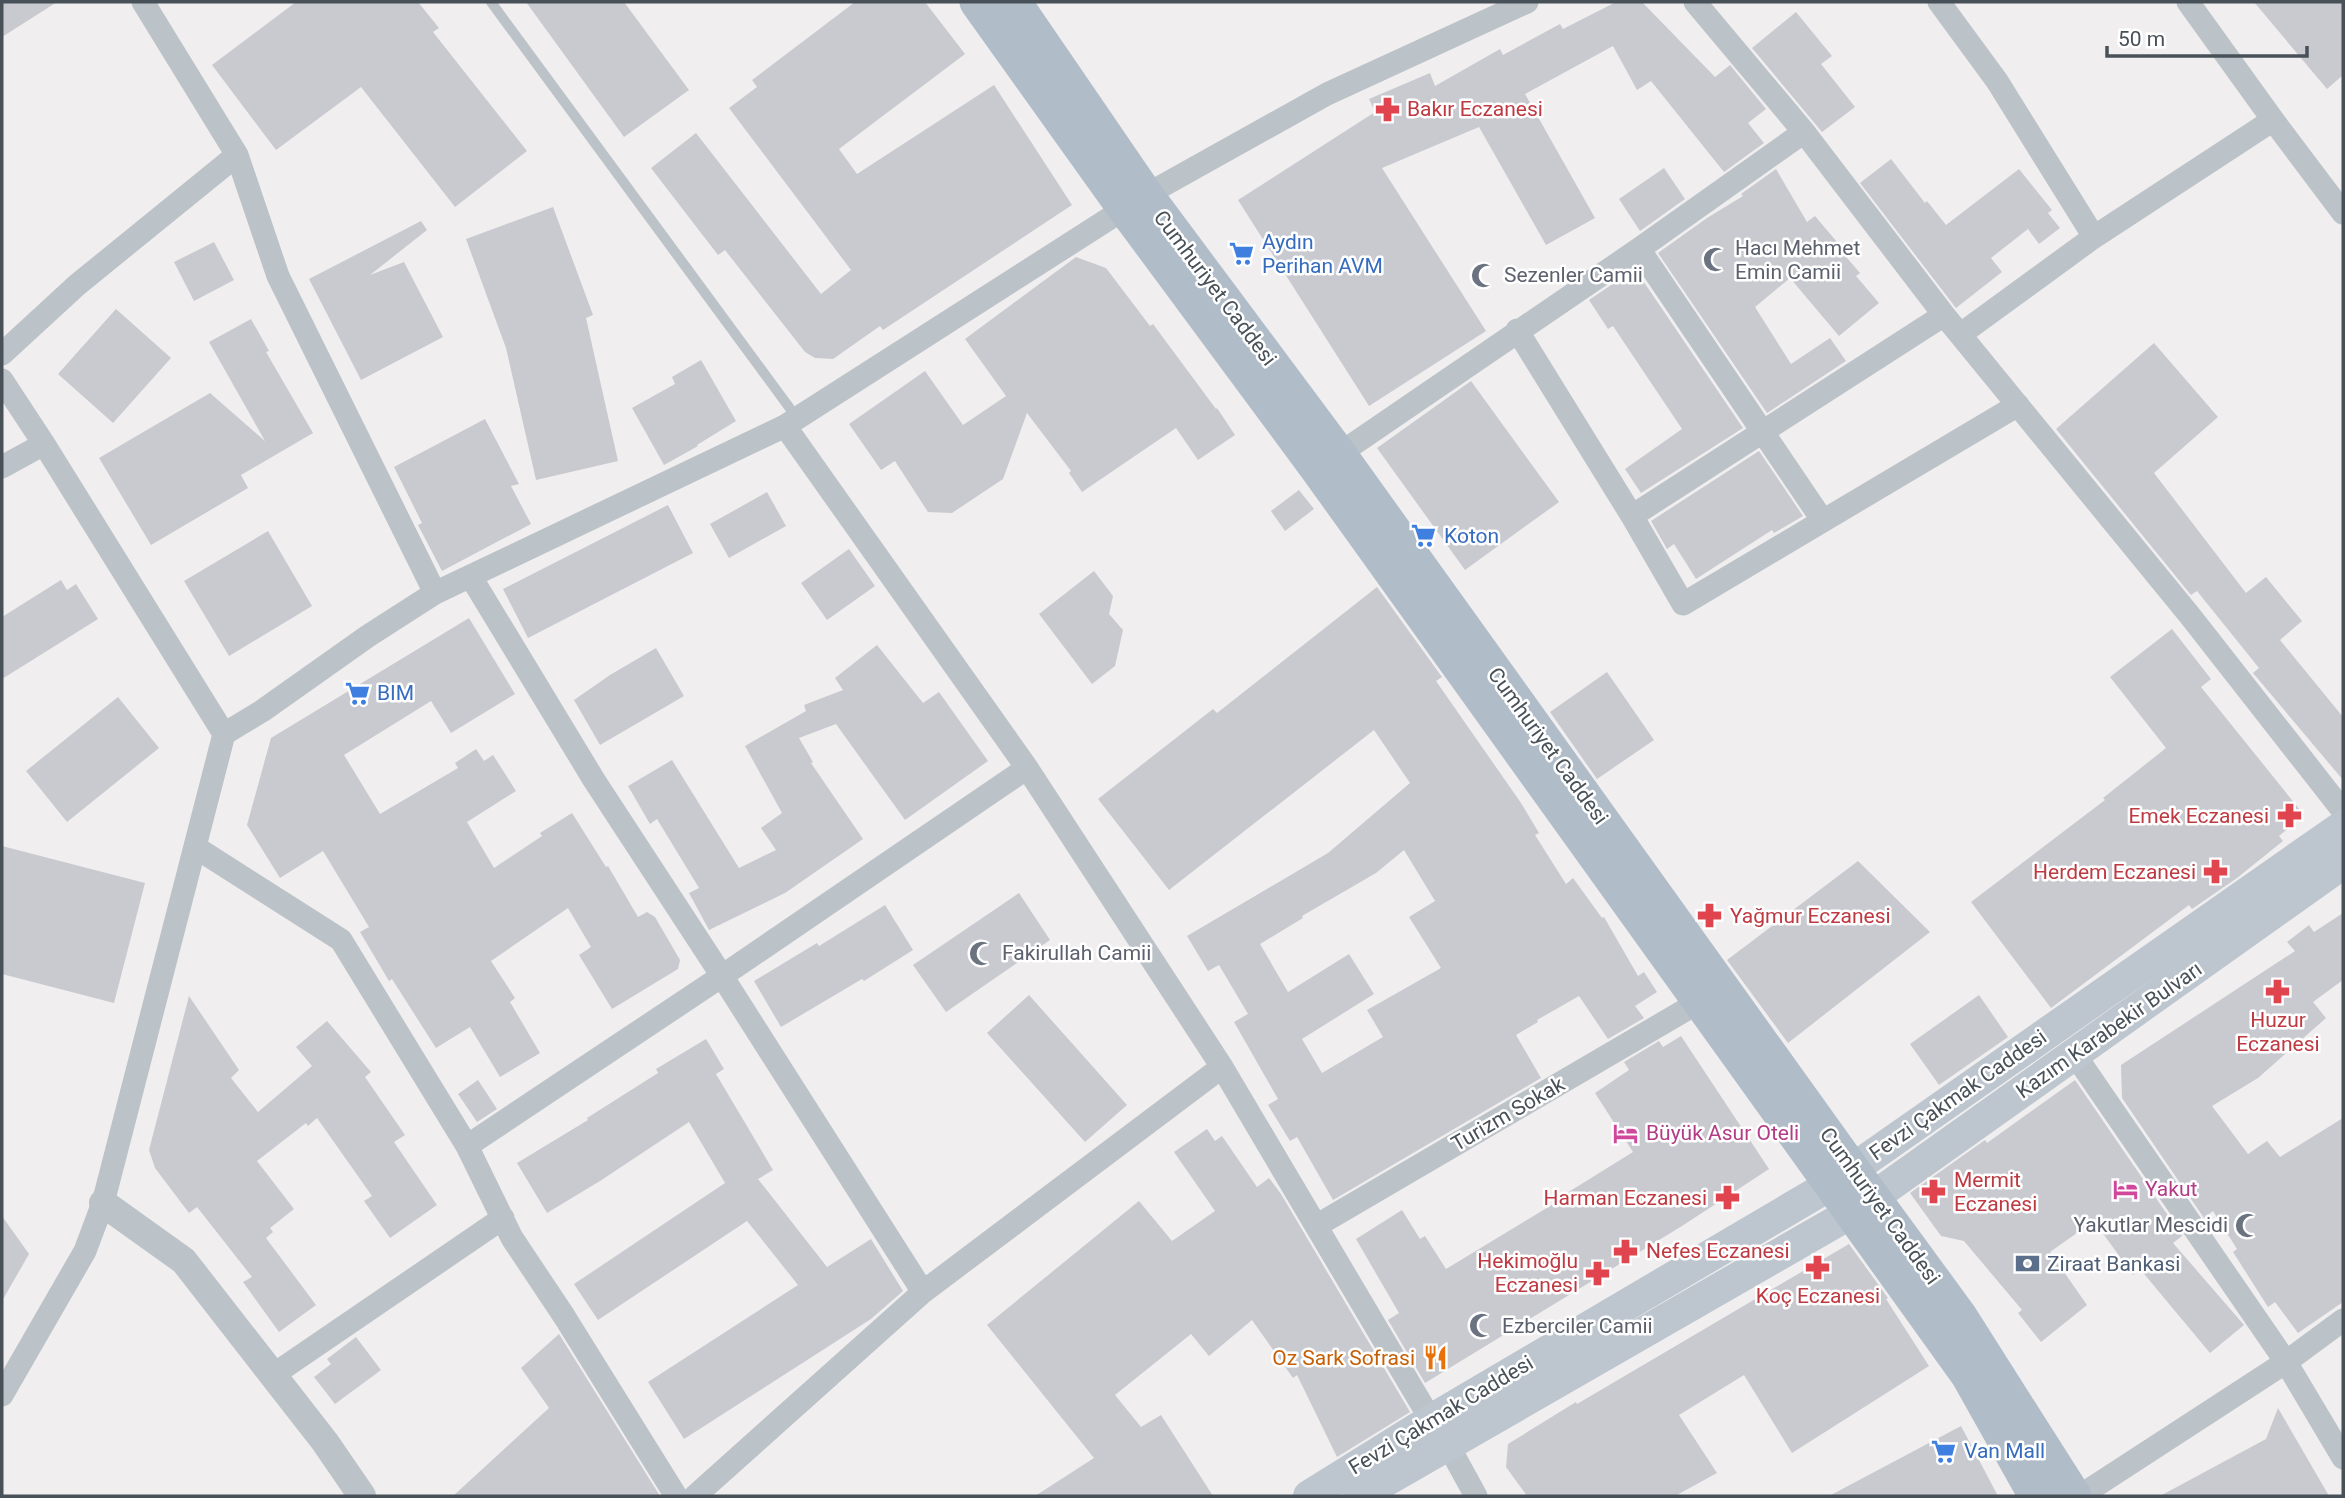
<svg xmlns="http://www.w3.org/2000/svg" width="2345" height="1498" font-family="Roboto,sans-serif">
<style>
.building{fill:#c9cad0;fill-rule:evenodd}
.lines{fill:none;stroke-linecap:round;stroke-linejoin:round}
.service{stroke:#bbc2c8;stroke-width:10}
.minor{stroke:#bbc2c8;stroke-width:23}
.tertiary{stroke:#bbc2c8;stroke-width:28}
.secondary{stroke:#bdc6cf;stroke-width:32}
.primary{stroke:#b0bdc9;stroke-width:35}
.labels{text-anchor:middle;stroke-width:5;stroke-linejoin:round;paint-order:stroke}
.health-label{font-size:21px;fill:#be3a42;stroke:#fff;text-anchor:start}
.shop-label{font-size:21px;fill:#366cbe;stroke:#fff;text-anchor:start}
.worship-label{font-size:21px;fill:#5b616d;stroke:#fff;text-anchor:start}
.street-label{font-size:21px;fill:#485158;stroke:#fff}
.hotel-label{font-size:21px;fill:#b23c85;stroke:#fff;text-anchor:start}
.service-label{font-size:21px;fill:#4e5e75;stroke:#fff;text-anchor:start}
.food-label{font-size:21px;fill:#c56008;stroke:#fff;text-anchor:end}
</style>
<rect width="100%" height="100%" fill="#f0eeee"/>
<path class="building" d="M2,2H57L2,37Z
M296,2H418L439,28L433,32L527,151L455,207L361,87L276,150L212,65Z
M526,2H624L689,90L624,137Z
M855,2H925L965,54L839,149L857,174L994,85L1072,205L883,330L880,326L833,359L815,358L805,352L725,250L718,255L651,168L696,133L821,294L851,270L729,108L757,87L752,80Z
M1616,2H1642L1715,77L1730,65L1766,109L1748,123L1764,143L1724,172L1651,81L1637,90L1613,46L1525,94L1595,218L1546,245L1479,127L1382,168L1486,331L1369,406L1238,200L1375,112L1369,99L1430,73L1435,86L1500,49L1503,55L1560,24L1563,29Z
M2254,2H2343V75L2327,89Z
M1796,12L1832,56L1821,64L1855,107L1822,132L1752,48Z
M1891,159L1925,203L1927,201L1946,225L2019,169L2052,210L2048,213L2060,228L2039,244L2028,229L1991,258L2002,272L1956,308L1860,183Z
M1664,168L1685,199L1640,231L1619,199Z
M1776,169L1807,222L1815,216L1837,242L1835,244L1860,273L1856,276L1879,303L1839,336L1790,278L1755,307L1791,364L1830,338L1846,361L1767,413L1658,253L1707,218L1743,196L1741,194Z
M553,207L593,315L586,318L618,461L536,480L506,348L466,239Z
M421,221L427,230L370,275L404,262L443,337L361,380L309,279Z
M214,242L234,280L194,301L174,262Z
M1076,257L1106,268L1150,326L1153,324L1216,409L1217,408L1235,435L1198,460L1176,428L1082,492L1069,473L1071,471L1027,413L1003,479L952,513L928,512L895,461L881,470L849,424L925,371L963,425L1006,396L965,339Z
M1635,269L1743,428L1641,493L1625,469L1682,429L1613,326L1608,329L1589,300Z
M116,309L171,358L113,423L58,374Z
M251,319L269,351L266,352L313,433L241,475L248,488L151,545L99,458L210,393L265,441L209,342Z
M2154,343L2218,417L2154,473L2246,593L2266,577L2302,621L2280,640L2343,717V780L2253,673L2259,668L2197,591L2191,595L2056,429Z
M701,360L736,421L697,445L698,446L664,465L632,408L675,384L672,377Z
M1471,381L1559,502L1465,570L1377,448Z
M485,419L519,484L511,486L531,524L442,571L418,525L422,523L394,467Z
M1759,451L1803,516L1774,533L1772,530L1696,579L1674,544L1667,549L1651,521Z
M1299,490L1314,509L1285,531L1271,511Z
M767,492L786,526L729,558L710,524Z
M668,505L693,553L528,638L503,589Z
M268,531L312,606L229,656L184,581Z
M849,549L875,586L827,620L801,583Z
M1094,571L1113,596L1109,614L1123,630L1115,666L1092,684L1039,614Z
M61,580L67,590L76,584L98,619L2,679V617Z
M1377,587L1442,677L1436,681L1521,803L1539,833L1535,835L1566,884L1573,878L1602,918L1604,917L1638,976L1644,972L1657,992L1635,1006L1644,1018L1608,1039L1579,996L1537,1020L1538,1022L1516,1035L1541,1078L1333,1200L1297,1137L1290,1141L1268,1105L1278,1099L1234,1022L1248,1014L1219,965L1208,971L1187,936L1328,853L1410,783L1374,730L1169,890L1098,799L1213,709L1217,713ZM1404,850L1435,901L1409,917L1441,968L1367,1010L1383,1037L1322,1073L1302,1039L1374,994L1349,954L1288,992L1260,944L1303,918L1302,916L1376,873Z
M469,618L515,694L451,733L431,701L344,755L380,814L458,768L455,763L476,749L484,761L493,755L516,791L467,822L494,868L542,836L540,833L572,813L606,867L608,866L638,917L647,912L655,917L680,960L678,969L612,1009L579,955L591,947L568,908L491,961L515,998L510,1002L540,1053L500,1077L470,1027L436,1048L392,979L389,981L360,932L369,927L323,851L280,878L247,825L271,738Z
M2172,629L2211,679L2201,687L2304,815L2279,836L2283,841L2237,878L2192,909L2189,905L2051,1008L1971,902L2105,800L2103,798L2166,748L2110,677Z
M877,645L923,703L939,692L988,761L905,820L836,724L799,738L813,762L811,763L863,839L785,893L709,930L689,893L699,888L657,819L650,824L628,786L672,760L739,868L776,850L761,828L782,813L745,746L806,711L804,705L843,690L835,678Z
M656,648L684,696L600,745L574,700L610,675Z
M1607,672L1654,740L1597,779L1550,712Z
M118,697L159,748L67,822L26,771Z
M2,846L145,883L114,1003L2,974Z
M1858,861L1930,932L1788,1043L1727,960Z
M1019,893L1050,940L946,1012L913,965Z
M885,905L913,950L864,981L862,979L781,1027L754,981L817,943L819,946Z
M2343,913V980L2313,1002L2326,1018L2258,1078L2212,1106L2248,1154L2267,1141L2280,1157L2343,1118V1302L2298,1333L2275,1302L2268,1307L2233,1252L2237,1249L2213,1211L2204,1218L2122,1098L2121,1065L2295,951L2287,942L2309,925L2314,932Z
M1029,995L1127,1105L1085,1142L987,1033Z
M1979,995L2008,1037L1939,1085L1910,1044Z
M189,996L239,1070L231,1078L258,1112L312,1066L296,1047L327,1021L371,1072L365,1077L405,1135L394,1142L437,1205L390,1238L364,1201L372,1196L317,1118L308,1126L306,1123L257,1161L294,1209L270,1228L273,1232L266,1238L316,1305L279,1332L243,1282L252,1277L197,1207L189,1213L155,1168L149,1150Z
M1681,1036L1769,1169L1682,1226L1425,1383L1388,1320L1399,1313L1356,1239L1402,1210L1420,1239L1425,1236L1446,1269L1555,1203L1554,1201L1633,1152L1595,1093L1629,1070L1624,1062L1659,1041L1663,1047Z
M706,1039L724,1069L716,1074L773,1170L758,1179L827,1267L871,1239L903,1291L871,1319L684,1439L648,1382L798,1285L747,1221L598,1320L574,1284L725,1183L689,1122L600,1181L547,1213L517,1163L588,1120L587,1118L658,1073L656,1069Z
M478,1080L497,1109L477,1122L458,1094Z
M2075,1080L2182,1236L2173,1243L2244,1325L2210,1353L2140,1269L2133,1275L2094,1221L2050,1252L2087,1305L2041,1342L2018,1313L2022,1310L1964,1241L1941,1236L1910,1193L1985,1140L1987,1143Z
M1207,1129L1215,1141L1222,1136L1257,1187L1269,1178L1281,1194L1410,1412L1337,1457L1297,1375L1293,1378L1252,1320L1209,1356L1191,1334L1115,1395L1141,1427L1161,1415L1213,1496H1035L1094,1458L987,1325L1139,1201L1172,1241L1215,1211L1174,1152Z
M2,1216L29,1254L2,1301Z
M1849,1244L1888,1298L1886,1299L1929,1366L1792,1453L1744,1375L1679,1415L1717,1473L1675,1496H1527L1506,1467L1508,1444L1576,1402L1577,1404Z
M559,1334L660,1496H453L549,1408L521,1368Z
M356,1337L381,1370L335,1404L314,1377L331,1364L327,1359Z
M2278,1408L2329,1496H2160L2266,1439Z
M1961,1426L1998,1496H1829Z"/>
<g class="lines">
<path class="service" d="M491,2L797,418"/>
<path class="minor" d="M143,2L237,155L278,276L435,593
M1695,2L1804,132L1944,315L2191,617L2343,811
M1939,2L1997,81L2094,237
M2188,2L2273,120L2343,213
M1639,249L1823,521
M1517,330L1632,516L1683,604L2018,405
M1961,334L2094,237L2273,120
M2,354L77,285L237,155
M2,380L44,444L224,734
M1339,454L1639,249L1804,132
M2,467L44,444
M1632,516L1944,315
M471,577L594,780L722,976L923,1292
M195,847L341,940L467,1146L512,1238L564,1316L676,1496
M2075,1055L2286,1362L2343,1458
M1222,1067L1431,1420
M467,1146L722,976L1027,768
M1316,1226L1699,1002
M273,1375L503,1218
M2,1395L85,1251L103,1203L224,734L262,711L368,636L435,593L785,426L1146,195L1327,94L1527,2
M1448,1445L1476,1496
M695,1496L923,1292L1222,1067L1027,768L785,426
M2080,1496L2286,1362L2343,1320"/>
<path class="tertiary" d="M103,1203L184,1261L325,1442L362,1496"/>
<path class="secondary" d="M1309,1496L1431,1420L1830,1185L2343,826
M1359,1496L1851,1213L2343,863"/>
<path class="primary" d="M977,2L1125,209L1316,467L1968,1375L2036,1496
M1014,2L1146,195L1339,454L1852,1169L1959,1315L2074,1496"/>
</g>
<defs>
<symbol id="pharmacy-bare" viewBox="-9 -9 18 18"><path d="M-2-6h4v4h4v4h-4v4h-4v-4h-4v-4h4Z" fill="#e0444e" stroke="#fff" stroke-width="2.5" paint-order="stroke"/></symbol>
<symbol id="supermarket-bare" viewBox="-9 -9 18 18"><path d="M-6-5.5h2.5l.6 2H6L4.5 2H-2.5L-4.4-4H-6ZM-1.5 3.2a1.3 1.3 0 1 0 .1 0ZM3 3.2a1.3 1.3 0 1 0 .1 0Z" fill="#3f7fe0" stroke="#fff" stroke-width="2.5" paint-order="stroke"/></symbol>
<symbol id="mosque-bare" viewBox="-9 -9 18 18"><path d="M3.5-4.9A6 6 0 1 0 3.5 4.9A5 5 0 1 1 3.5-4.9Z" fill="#6b7280" stroke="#fff" stroke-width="2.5" paint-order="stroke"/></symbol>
<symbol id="hotel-bare" viewBox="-9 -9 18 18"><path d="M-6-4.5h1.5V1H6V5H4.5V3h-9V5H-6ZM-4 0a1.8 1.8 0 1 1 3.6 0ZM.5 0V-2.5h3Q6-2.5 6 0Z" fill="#d1479c" stroke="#fff" stroke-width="2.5" paint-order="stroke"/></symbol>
<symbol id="bank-bare" viewBox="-9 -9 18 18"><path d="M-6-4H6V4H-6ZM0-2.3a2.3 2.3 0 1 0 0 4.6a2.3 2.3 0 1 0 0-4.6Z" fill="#5c6f8a" stroke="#fff" stroke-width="2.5" paint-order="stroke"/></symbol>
<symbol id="restaurant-bare" viewBox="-9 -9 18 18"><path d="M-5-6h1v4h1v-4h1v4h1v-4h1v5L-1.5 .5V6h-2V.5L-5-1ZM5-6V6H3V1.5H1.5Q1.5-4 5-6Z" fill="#e8710a" stroke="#fff" stroke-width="2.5" paint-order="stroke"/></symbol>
</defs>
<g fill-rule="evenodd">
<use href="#pharmacy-bare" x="1370" y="92" width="35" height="35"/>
<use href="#supermarket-bare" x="1224" y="236" width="35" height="35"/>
<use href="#mosque-bare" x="1698" y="242" width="35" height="35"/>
<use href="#mosque-bare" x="1466" y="258" width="35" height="35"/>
<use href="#supermarket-bare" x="1406" y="518" width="35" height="35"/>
<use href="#supermarket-bare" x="340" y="676" width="35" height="35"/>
<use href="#pharmacy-bare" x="2272" y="798" width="35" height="35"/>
<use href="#pharmacy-bare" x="2198" y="854" width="35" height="35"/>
<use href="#pharmacy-bare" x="1692" y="898" width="35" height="35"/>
<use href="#mosque-bare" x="964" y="936" width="35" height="35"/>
<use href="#pharmacy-bare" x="2260" y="974" width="35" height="35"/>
<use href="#hotel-bare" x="1608" y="1116" width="35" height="35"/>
<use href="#hotel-bare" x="2108" y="1172" width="35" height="35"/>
<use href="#pharmacy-bare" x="1916" y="1174" width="35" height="35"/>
<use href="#pharmacy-bare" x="1710" y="1180" width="35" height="35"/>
<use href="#mosque-bare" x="2230" y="1208" width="35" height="35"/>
<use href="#pharmacy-bare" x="1608" y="1234" width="35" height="35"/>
<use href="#bank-bare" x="2010" y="1246" width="35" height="35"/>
<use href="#pharmacy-bare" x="1800" y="1250" width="35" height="35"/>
<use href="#pharmacy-bare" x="1580" y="1256" width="35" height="35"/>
<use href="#mosque-bare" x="1464" y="1308" width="35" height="35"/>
<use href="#restaurant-bare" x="1418" y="1340" width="35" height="35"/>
<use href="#supermarket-bare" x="1926" y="1434" width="35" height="35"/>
</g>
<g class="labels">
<g class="health-label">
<text x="1407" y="116">Bakır Eczanesi</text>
<text x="2269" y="823" text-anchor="end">Emek Eczanesi</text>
<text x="2196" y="879" text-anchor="end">Herdem Eczanesi</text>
<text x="1730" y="923">Yağmur Eczanesi</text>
<text x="2278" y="1027" text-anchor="middle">Huzur<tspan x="2278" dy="24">Eczanesi</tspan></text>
<text x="1954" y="1187">Mermit<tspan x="1954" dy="24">Eczanesi</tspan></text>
<text x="1707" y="1205" text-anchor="end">Harman Eczanesi</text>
<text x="1646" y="1258">Nefes Eczanesi</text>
<text x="1578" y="1268" text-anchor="end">Hekimoğlu<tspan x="1578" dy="24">Eczanesi</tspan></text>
<text x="1818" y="1303" text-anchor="middle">Koç Eczanesi</text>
</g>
<g class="shop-label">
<text x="1262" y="249">Aydın<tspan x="1262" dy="24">Perihan AVM</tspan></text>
<text x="1444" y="543">Koton</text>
<text x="377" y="700">BIM</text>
<text x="1964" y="1458">Van Mall</text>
</g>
<g class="worship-label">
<text x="1735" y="255">Hacı Mehmet<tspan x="1735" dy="24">Emin Camii</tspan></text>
<text x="1504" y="282">Sezenler Camii</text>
<text x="1002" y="960">Fakirullah Camii</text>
<text x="2228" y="1232" text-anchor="end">Yakutlar Mescidi</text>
<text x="1502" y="1333">Ezberciler Camii</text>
</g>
<g class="street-label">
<text transform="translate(1215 288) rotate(53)" y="7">Cumhuriyet Caddesi</text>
<text transform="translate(1548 746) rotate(54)" y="7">Cumhuriyet Caddesi</text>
<text transform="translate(2109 1030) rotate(-35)" y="7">Kazım Karabekir Bulvarı</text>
<text transform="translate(1958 1095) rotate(-35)" y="7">Fevzi Çakmak Caddesi</text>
<text transform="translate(1508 1114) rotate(-30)" y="7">Turizm Sokak</text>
<text transform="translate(1880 1206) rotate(54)" y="7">Cumhuriyet Caddesi</text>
<text transform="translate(1441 1415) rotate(-31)" y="7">Fevzi Çakmak Caddesi</text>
</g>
<g class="hotel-label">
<text x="1646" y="1140">Büyük Asur Oteli</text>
<text x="2145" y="1196">Yakut</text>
</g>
<g class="service-label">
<text x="2047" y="1271">Ziraat Bankasi</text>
</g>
<g class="food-label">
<text x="1415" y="1365">Oz Sark Sofrasi</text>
</g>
</g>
<rect width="2345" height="1498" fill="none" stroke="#485158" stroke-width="7"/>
<path d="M2107 46v10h200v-10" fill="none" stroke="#485158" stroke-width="3.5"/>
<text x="2118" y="46" font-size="21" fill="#485158" stroke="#ffffff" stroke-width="5" paint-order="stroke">50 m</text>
</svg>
